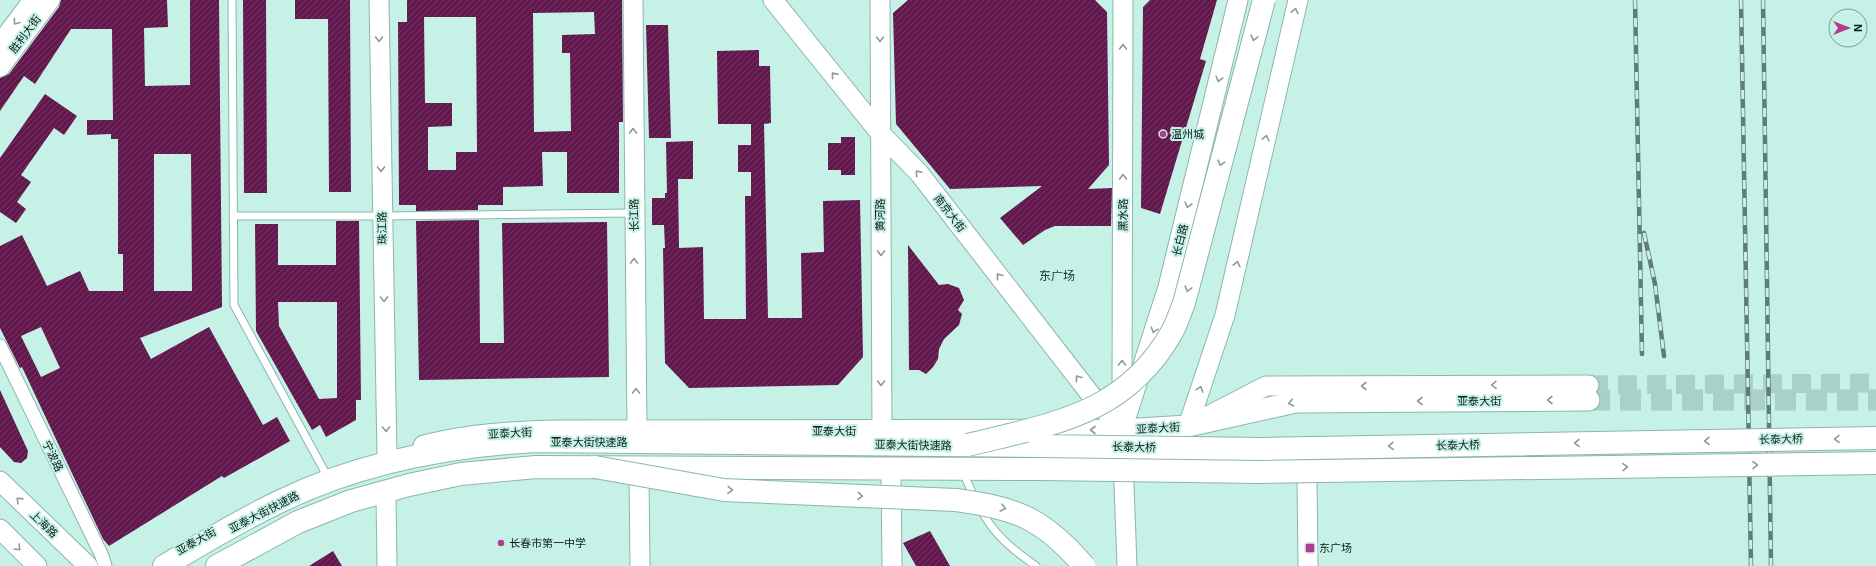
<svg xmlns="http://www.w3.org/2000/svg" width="1876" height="566" font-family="Arial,'Noto Sans SC',sans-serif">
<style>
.building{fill:url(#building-hatch);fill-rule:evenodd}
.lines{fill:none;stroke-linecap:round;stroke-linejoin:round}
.secondary-tunnel{stroke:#a9d1c8;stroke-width:19;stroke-dasharray:19 10;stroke-linecap:butt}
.primary-tunnel{stroke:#a9d1c8;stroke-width:21;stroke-dasharray:21 10;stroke-linecap:butt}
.lane-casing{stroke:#8bb6ad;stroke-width:9}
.street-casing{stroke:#8bb6ad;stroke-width:15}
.secondary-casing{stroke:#8bb6ad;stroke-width:21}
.primary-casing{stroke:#8bb6ad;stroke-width:23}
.highway-casing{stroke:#8bb6ad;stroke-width:24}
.lane{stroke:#fff;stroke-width:7}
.street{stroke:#fff;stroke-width:13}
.secondary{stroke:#fff;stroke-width:19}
.primary{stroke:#fff;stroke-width:21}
.highway{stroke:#fff;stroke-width:22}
.rail-casing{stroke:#5f7c75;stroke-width:4.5}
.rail{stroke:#c5f1e7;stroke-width:3;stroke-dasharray:9;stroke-linecap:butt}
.highway-bridge-casing{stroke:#8bb6ad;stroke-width:24;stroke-linecap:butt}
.highway-bridge{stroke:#fff;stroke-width:22}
.oneway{stroke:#919997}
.poi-dot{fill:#b23a8f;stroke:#c5f1e7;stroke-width:1.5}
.labels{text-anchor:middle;stroke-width:4;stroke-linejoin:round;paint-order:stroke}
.street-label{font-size:11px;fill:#0b1c18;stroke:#c5f1e7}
.poi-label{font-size:11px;fill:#0b1c18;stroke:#c5f1e7;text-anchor:start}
.neighbourhood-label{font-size:12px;fill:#0f3932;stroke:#c5f1e7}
</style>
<defs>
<pattern id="building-hatch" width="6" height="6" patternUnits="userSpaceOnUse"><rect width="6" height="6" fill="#62174d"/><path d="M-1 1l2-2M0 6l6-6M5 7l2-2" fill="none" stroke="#733863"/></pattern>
</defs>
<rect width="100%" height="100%" fill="#c5f1e7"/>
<path class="building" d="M61,0H167L168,27L144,28L145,86L190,85V0H219L222,307L140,338L151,359L209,327L263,425L277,417L290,441L224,478L222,476L109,546L103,539L22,367L20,368L0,328V246L22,235L47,286L80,271L89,291H123V254H118V139H111V134L87,135V120H113L112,29H71L35,84L24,76L0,111V78L9,74L59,7ZM154,154H191L192,291H154ZM41,327L60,368L41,377L21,336Z
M243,0H266L267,193H244Z
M295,0H350L351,192H329L328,19H295Z
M407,0H622L623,122H619V193H567V152H542L543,186L503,187V205H478V210L416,211V205H399L398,22H407ZM594,12L595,34L562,35V53H570L571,131L534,132L533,13ZM424,17H476L477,152H456V170H428V127L452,126V103H425Z
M908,0H1095L1107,12L1109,165L1088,189L1112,188L1111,226H1055L1045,230L1023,245L1000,218L1042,186L950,189L896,124L893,13Z
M1150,0H1217L1200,59L1206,61L1160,214L1141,208L1143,7Z
M646,25H668L671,138H649Z
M759,50V66H770L771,123L764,124L768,318H802L801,253L824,252L823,201L860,200L863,357L838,385L689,388L665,363L663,248H665L664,225H652V198H665V193H667L666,142L693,141V179H678L679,248L703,247L704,319H746L745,196H751V172H738V145H751V124H718L717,51Z
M45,94L77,116L64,135L54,128L21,175L31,182L17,202L26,209L16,223L0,212V158Z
M841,137H855V175H841V170H828V143H841Z
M479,220L480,343H504L502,223L607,222L609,377L419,380L416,221Z
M336,221H359L361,400H356V420L326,437L320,425L312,430L256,331L255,224H278V265H336ZM278,302H337V398L319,399L279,326Z
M908,245L939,285L948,284L959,288L964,300L958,310L962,314L959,325L944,339L939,349L938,359L933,367L926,374L919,370H909Z
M0,390L28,451L27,458L21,463L14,462L0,447Z
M930,531L950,566H916L903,543Z
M333,551L342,566H309Z"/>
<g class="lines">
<path class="secondary-tunnel" d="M1589,385L1876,383"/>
<path class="primary-tunnel" d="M1589,400H1876"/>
<defs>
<path id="lane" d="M232,0L234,305L326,474
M233,216H382L633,213
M965,477L975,499
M980,508C993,534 1013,550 1036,566"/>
<path id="street" d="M0,346L102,556L105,566"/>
<path id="secondary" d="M379,0L387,456
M633,0L637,430
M773,0L880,133L919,173L1091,395L1122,430
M880,0L882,431
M0,44L33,0
M0,67L50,0
M1122,402L1123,0
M1202,419L1266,386L1589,385
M1188,426L1225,315L1298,0
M639,474L640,566
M891,477L892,566
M1307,479L1308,566
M0,481L88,566
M386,496L387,566
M0,529L37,566
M1127,566L1122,430L1168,287L1238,0"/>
<path id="primary" d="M424,446C470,434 513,432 560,431L1122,430L1188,426L1296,402L1589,400"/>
<path id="highway" d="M164,566C203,543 242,519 283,500C362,462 449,446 535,441L1039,446
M217,566L298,522L351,501L409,485L461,474L536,467L1040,469"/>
</defs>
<use href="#lane" class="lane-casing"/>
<use href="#street" class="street-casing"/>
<use href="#secondary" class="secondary-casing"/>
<use href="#primary" class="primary-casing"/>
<use href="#highway" class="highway-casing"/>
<use href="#lane" class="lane"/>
<use href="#street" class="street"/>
<use href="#secondary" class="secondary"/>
<use href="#primary" class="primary"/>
<use href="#highway" class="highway"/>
<defs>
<path id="rail" d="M1635,0L1642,354
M1741,0L1751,566
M1763,0L1771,566
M1644,233L1655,284L1664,356"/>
</defs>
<use href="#rail" class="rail-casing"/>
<use href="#rail" class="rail"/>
<defs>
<path id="highway-bridge" d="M968,445C1052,424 1125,415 1172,332C1177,323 1180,313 1184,303L1264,0
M1039,446L1261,449L1876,438
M595,467L724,490L956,500C1016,508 1043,518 1084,566
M1040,469L1261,472L1876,463"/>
</defs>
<use href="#highway-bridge" class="highway-bridge-casing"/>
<use href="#highway-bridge" class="highway-bridge"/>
</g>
<defs><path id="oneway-chevron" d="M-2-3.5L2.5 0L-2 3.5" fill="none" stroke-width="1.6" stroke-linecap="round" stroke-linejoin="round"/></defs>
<g class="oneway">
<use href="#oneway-chevron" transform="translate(1295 11) rotate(-77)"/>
<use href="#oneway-chevron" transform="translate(16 22) rotate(127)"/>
<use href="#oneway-chevron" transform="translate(1254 38) rotate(105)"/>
<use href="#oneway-chevron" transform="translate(379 39) rotate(89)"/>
<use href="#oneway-chevron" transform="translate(880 39) rotate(90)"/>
<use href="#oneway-chevron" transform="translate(1123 47) rotate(-90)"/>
<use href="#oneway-chevron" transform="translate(834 75) rotate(-129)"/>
<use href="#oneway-chevron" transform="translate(1219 79) rotate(104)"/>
<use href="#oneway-chevron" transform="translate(633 131) rotate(-90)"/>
<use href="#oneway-chevron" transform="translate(1266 138) rotate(-77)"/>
<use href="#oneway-chevron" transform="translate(1221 163) rotate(105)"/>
<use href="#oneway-chevron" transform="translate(381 169) rotate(89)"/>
<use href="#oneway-chevron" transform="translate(918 173) rotate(-131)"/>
<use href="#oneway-chevron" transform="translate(1123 177) rotate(-90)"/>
<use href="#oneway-chevron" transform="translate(1188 205) rotate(104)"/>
<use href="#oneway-chevron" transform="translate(881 253) rotate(90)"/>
<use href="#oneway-chevron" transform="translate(634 261) rotate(-91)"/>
<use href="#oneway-chevron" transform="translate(1237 264) rotate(-77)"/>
<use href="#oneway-chevron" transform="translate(999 276) rotate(-128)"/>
<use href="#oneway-chevron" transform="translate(1188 289) rotate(105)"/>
<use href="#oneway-chevron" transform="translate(384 299) rotate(89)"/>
<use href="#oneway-chevron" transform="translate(1154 330) rotate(108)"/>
<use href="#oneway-chevron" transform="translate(1122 363) rotate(-90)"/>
<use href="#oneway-chevron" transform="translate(1078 378) rotate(-128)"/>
<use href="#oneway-chevron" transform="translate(881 383) rotate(90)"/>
<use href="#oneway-chevron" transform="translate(1494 385) rotate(179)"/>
<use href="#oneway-chevron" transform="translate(1364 386) rotate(-180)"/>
<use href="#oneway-chevron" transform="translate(1200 389) rotate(-72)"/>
<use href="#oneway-chevron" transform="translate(636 391) rotate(-91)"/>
<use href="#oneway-chevron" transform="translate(1550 400) rotate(180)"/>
<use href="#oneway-chevron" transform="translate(1420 401) rotate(180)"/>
<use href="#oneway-chevron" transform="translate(1291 403) rotate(168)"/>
<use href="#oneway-chevron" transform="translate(386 429) rotate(89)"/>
<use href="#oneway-chevron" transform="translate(1093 430) rotate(180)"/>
<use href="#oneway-chevron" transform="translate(1837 439) rotate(179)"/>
<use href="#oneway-chevron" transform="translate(1707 441) rotate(179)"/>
<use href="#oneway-chevron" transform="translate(1577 443) rotate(179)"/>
<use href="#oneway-chevron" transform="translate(1391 446) rotate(179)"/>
<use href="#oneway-chevron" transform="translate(1755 465) rotate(-1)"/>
<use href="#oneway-chevron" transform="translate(1625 467) rotate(-1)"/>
<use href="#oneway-chevron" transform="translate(730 490) rotate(3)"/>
<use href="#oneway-chevron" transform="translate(860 496) rotate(3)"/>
<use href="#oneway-chevron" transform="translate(19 500) rotate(-136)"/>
<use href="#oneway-chevron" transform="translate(1003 508) rotate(14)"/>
<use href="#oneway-chevron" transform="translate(18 548) rotate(45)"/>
</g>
<g class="poi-dot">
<circle cx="1163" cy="134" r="4"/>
<circle cx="501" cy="543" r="4"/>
<rect x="1305" y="543" width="10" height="10" rx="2"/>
</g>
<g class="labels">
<g class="street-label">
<text transform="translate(25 34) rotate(-53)" y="4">胜利大街</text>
<text transform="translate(950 213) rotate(52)" y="4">南京大街</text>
<text transform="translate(634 215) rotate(-91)" y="4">长江路</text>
<text transform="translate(880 215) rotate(-90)" y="4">黄河路</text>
<text transform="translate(1123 215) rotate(-90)" y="4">黑水路</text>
<text transform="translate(382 228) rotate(-91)" y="4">珠江路</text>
<text transform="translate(1180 240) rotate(-76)" y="4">长白路</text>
<text x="1479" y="405">亚泰大街</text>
<text transform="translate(1158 428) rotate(-3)" y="4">亚泰大街</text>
<text x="834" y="435">亚泰大街</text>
<text transform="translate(510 433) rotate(-3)" y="4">亚泰大街</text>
<text transform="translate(1781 439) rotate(-1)" y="4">长泰大桥</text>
<text x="589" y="446">亚泰大街快速路</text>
<text transform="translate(913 445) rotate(1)" y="4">亚泰大街快速路</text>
<text transform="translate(1458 445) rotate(-1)" y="4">长泰大桥</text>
<text transform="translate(1134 447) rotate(1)" y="4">长泰大桥</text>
<text transform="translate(53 456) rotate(64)" y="4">宁波路</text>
<text transform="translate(264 512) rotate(-27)" y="4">亚泰大街快速路</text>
<text transform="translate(44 524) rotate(44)" y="4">上海路</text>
<text transform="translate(196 541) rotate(-29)" y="4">亚泰大街</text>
</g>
<g class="poi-label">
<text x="1171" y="138">温州城</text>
<text x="509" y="547">长春市第一中学</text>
<text x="1319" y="552">东广场</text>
</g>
<g class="neighbourhood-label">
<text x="1057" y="280">东广场</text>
</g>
</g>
<g transform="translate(1848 28) rotate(90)"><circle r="19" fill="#c5f1e7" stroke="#7b9c94"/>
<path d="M0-3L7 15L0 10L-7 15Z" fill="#b23a8f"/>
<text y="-6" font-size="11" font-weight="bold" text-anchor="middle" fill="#0b1c18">N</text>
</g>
</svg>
